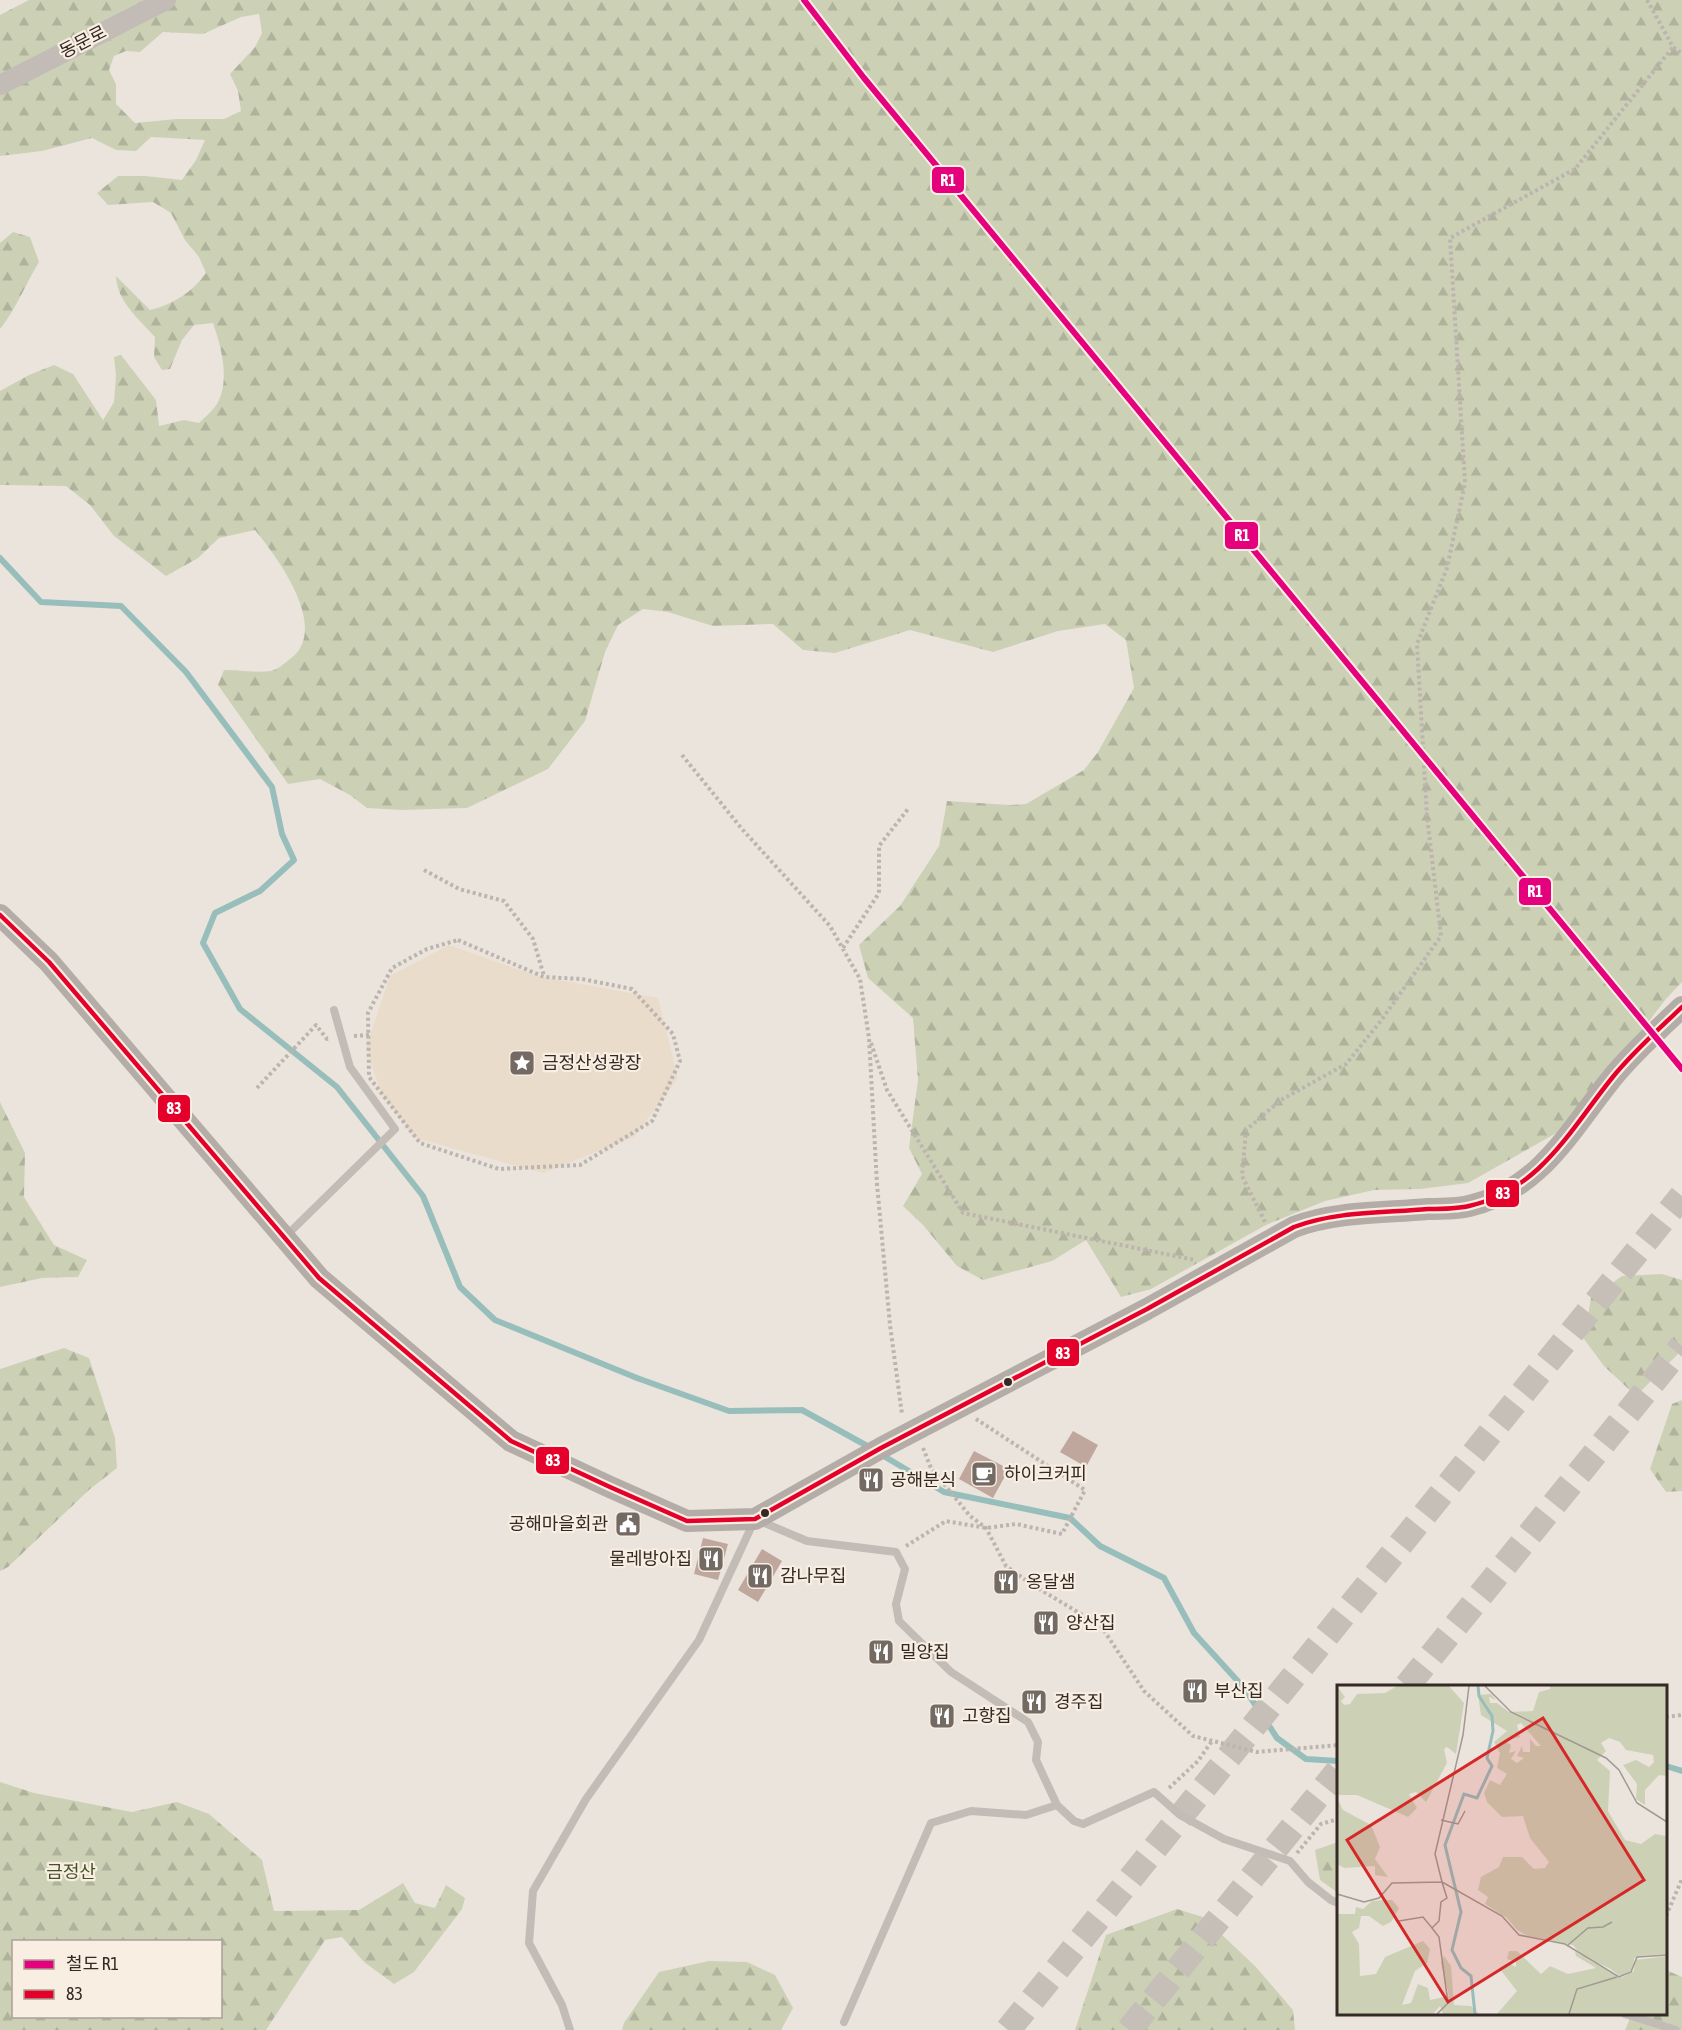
<svg xmlns="http://www.w3.org/2000/svg" width="1682" height="2030" font-family="'Asap Condensed','Noto Sans KR',sans-serif">
<style>
.forest{fill:url(#forest-firs);fill-rule:evenodd}
.plaza{fill:#eadcca}
.lines{fill:none;stroke-linecap:round;stroke-linejoin:round}
.stream{stroke:#98bebc;stroke-width:6}
.building{fill:#c0a79d}
.trunk-tunnel{stroke:#c6bfb7;stroke-width:26;stroke-dasharray:26 13;stroke-linecap:butt}
.path{stroke:#bcb4ae;stroke-width:4;stroke-dasharray:3 3;stroke-linecap:butt}
.service{stroke:#c3bcb6;stroke-width:8}
.tertiary{stroke:#c3bcb6;stroke-width:20}
.secondary{stroke:#b4aca6;stroke-width:22}
.bus-1-casing{stroke:#f9eee2;stroke-width:9}
.bus-1{stroke:#e4002b;stroke-width:4.5}
.rail-1-casing{stroke:#f9eee2;stroke-width:10}
.rail-1{stroke:#e5007d;stroke-width:6}
.bus-dot{fill:#342924;stroke:#f9eee2;stroke-width:2}
.labels{text-anchor:middle;stroke-width:4.5;stroke-linejoin:round;paint-order:stroke}
.street-label{font-size:18px;fill:#342924;stroke:#f9eee2}
.poi-label{font-size:18px;fill:#342924;stroke:#f9eee2;text-anchor:start}
.park-label{font-size:18px;fill:#435327;stroke:#f9eee2}
.inset-river{fill:none;stroke:#98bebc;stroke-width:3}
.inset-road{fill:none;stroke:#a29992;stroke-width:1.5}
.view{fill:#d62828;fill-opacity:0.15;stroke:#d62828;stroke-width:3}
.inset-edge{fill:none;stroke:#342924;stroke-width:3}
.line-badge{stroke:#f9eee2;stroke-width:2}
.badge-label{font-size:16px;text-anchor:middle;font-weight:bold;fill:#fff}
</style>
<defs>
<pattern id="forest-firs" width="22" height="20" patternUnits="userSpaceOnUse" patternTransform="scale(1.5)"><rect width="22" height="20" fill="#ccd1b6"/><path d="M5 1l3.5 6h-7zM16 11l3.5 6h-7z" fill="#b0b39c"/></pattern>
</defs>
<rect width="100%" height="100%" fill="#ebe4dc"/>
<path class="forest" d="M29,0H1682V982L1665,1000L1606,1078L1560,1131L1468,1183L1420,1189L1374,1190L1325,1201L1266,1225L1151,1289L1121,1297L1086,1240L1052,1261L983,1280L957,1266L923,1225L903,1206L922,1174L909,1148L918,1080L913,1018L868,978L859,945L900,906L939,846L947,801L1010,805L1026,804L1084,770L1098,752L1134,688L1126,640L1105,624L1058,631L993,652L910,630L835,653L803,650L773,624L713,626L668,612L643,609L618,625L605,652L585,721L548,769L467,808L401,810L367,808L350,795L320,779L288,784L218,685L224,670C239,670 256,673 271,671C277,670 285,663 290,659C331,629 277,557 255,530L219,538L198,558L166,576L114,536L90,505L66,486L0,485V391L29,375L54,365L73,374L103,420L114,402L116,375L114,357L121,355L156,400L159,426L184,420L199,423C205,417 214,410 218,402C230,379 221,346 213,323L194,325L182,340L170,369L162,370L154,357L155,337C139,319 117,302 116,276L150,310C172,305 193,292 206,273L199,257L185,240L171,213L153,202L108,205L97,193L118,176H145L182,180L196,160L205,140L151,137L136,151L116,150L92,138L42,151L0,156V15ZM259,14L262,33L255,47L230,74L238,91L241,111L224,119H177L135,123L116,104V84L109,70L114,56L126,51L140,52L163,32L203,34L241,17Z
M13,232L30,237L39,262C26,283 15,311 0,329V243Z
M0,1102L25,1153L24,1197L54,1245L87,1260L78,1277L42,1278L0,1287Z
M1662,1274L1682,1280V1350L1636,1396L1604,1366L1584,1339L1591,1298L1622,1276Z
M64,1348L89,1358L115,1438L117,1468L90,1489L8,1567L0,1571V1369Z
M1682,1400V1491L1666,1492L1650,1469L1672,1404Z
M0,1782L34,1793L132,1812L177,1802L209,1814L262,1860L274,1911L359,1910L403,1883L415,1903L435,1908L446,1885L465,1898L462,1909L414,1972L394,1984L364,1962L342,1937L325,1940L266,2030H0ZM14,1942H220V2016H14Z
M1338,1842V1893L1320,1880L1315,1850Z
M1177,1909L1203,1917L1255,1966L1293,2010L1295,2030H1075L1106,1935Z
M709,1961L747,1962L775,1975L793,2008L781,2030H622L624,2023L659,1972Z
M1666,1970L1682,1977V2030H1625L1632,2014H1666Z"/>
<path class="plaza" d="M449,945L537,976L658,998L678,1078L634,1137L543,1173L415,1138L381,1093L366,1047L390,976Z"/>
<g class="lines">
<path class="stream" d="M0,558L41,602L121,606L186,672L272,787L282,834L294,860L260,891L215,913L203,943L240,1009L337,1087L423,1196L460,1287L495,1320L637,1378L729,1411L802,1410L871,1448
M882,1455L944,1492L1070,1518L1100,1546L1164,1578L1194,1633L1245,1689L1277,1738L1306,1759L1338,1761
M1666,1766L1682,1771"/>
</g>
<path class="building" d="M1073,1431L1098,1445L1086,1467L1060,1452Z
M974,1451L1009,1469L993,1498L959,1479Z
M703,1538L728,1544L718,1580L694,1574Z
M762,1549L782,1561L758,1602L738,1590Z"/>
<g class="lines">
<path class="trunk-tunnel" d="M1407,1686L1682,1346
M1008,2030L1682,1196
M1129,2030L1338,1771"/>
<path class="path" d="M1647,0L1673,47L1682,54
M682,755L742,829L830,926L860,979L869,1038L877,1184L890,1325L902,1414
M424,870L459,889L504,901L533,939L544,976
M458,940L544,977L582,979L632,989L673,1034L680,1061L652,1121L580,1165L499,1169L420,1143L369,1077L368,1013L392,968L427,949Z
M843,948L879,893V846L908,809
M354,1036L369,1035
M871,1043L887,1090L963,1213L1195,1260
M257,1088L316,1025L327,1039L329,1038
M1265,1222L1242,1176L1246,1130L1281,1100L1346,1064L1380,1022L1441,936L1427,816L1417,644L1447,568L1465,483L1450,238L1575,169L1673,47
M923,1448L931,1468L970,1516L986,1528L1006,1566L1031,1584L1101,1626L1144,1691L1193,1736L1257,1752L1338,1745
M906,1546L946,1521L986,1528L1016,1524L1062,1534L1085,1490L976,1419
M1666,1717L1682,1715
M1169,1788L1198,1761L1212,1741
M1297,1853L1321,1824L1338,1819
M1666,1916L1682,1879"/>
<path class="service" d="M286,1236L395,1129L350,1067L334,1010
M1057,1805L1074,1821L1083,1824L1154,1792L1180,1815L1224,1839L1290,1861L1308,1882L1331,1900L1338,1903
M1625,2014L1676,2030
M570,2030L562,2005L529,1943L533,1891L586,1799L699,1640L755,1519L807,1541L896,1552L905,1569L896,1604L899,1621L951,1672L1028,1722L1038,1742L1036,1760L1057,1805L1026,1815L971,1811L931,1823L844,2022"/>
<path class="tertiary" d="M0,85L166,0"/>
<path class="secondary" d="M0,915L49,962L319,1278L511,1441L610,1487L687,1521L755,1519L881,1448L1147,1309L1294,1227C1336,1211 1384,1213 1428,1209C1442,1209 1456,1209 1469,1206C1540,1190 1570,1130 1612,1078C1633,1052 1658,1030 1682,1007"/>
<defs>
<path id="bus-1" d="M0,915L49,962L319,1278L511,1441L610,1487L687,1521L755,1519L881,1448L1147,1309L1294,1227C1336,1211 1384,1213 1428,1209C1442,1209 1456,1209 1469,1206C1540,1190 1570,1130 1612,1078C1633,1052 1658,1030 1682,1007"/>
</defs>
<use href="#bus-1" class="bus-1-casing"/>
<use href="#bus-1" class="bus-1"/>
<defs>
<path id="rail-1" d="M804,0L864,78L1682,1069"/>
</defs>
<use href="#rail-1" class="rail-1-casing"/>
<use href="#rail-1" class="rail-1"/>
</g>
<defs>
<symbol id="sight-square" viewBox="-11 -11 22 22"><rect x="-9" y="-9" width="18" height="18" rx="4" fill="#746a64" stroke="#f9eee2"/><path d="M0-6L1.8-2.2L6-1.7L2.9 1.2L3.7 5.4L0 3.3L-3.7 5.4L-2.9 1.2L-6-1.7L-1.8-2.2Z" fill="#fff"/></symbol>
<symbol id="cafe-square" viewBox="-11 -11 22 22"><rect x="-9" y="-9" width="18" height="18" rx="4" fill="#746a64" stroke="#f9eee2"/><path d="M-5.5-4.5H6V0H3Q3 3.5 0 3.5H-2.5Q-5.5 3.5-5.5 0ZM3-3.2v2h1.7v-2ZM-6 4.5H4V6H-6Z" fill="#fff"/></symbol>
<symbol id="restaurant-square" viewBox="-11 -11 22 22"><rect x="-9" y="-9" width="18" height="18" rx="4" fill="#746a64" stroke="#f9eee2"/><path d="M-5-6h1v4h1v-4h1v4h1v-4h1v5L-1.5 .5V6h-2V.5L-5-1ZM5-6V6H3V1.5H1.5Q1.5-4 5-6Z" fill="#fff"/></symbol>
<symbol id="civic-square" viewBox="-11 -11 22 22"><rect x="-9" y="-9" width="18" height="18" rx="4" fill="#746a64" stroke="#f9eee2"/><path d="M-.6-6.5H3V-4.5H.6V-3L4-1V1h2V6H-6V1h2V-1L-.6-3ZM-1.2 2.5V6h2.4V2.5Z" fill="#fff"/></symbol>
</defs>
<g fill-rule="evenodd">
<use href="#sight-square" x="507" y="1048" width="30" height="30"/>
<use href="#cafe-square" x="969" y="1459" width="30" height="30"/>
<use href="#restaurant-square" x="856" y="1465" width="30" height="30"/>
<use href="#civic-square" x="613" y="1509" width="30" height="30"/>
<use href="#restaurant-square" x="696" y="1544" width="30" height="30"/>
<use href="#restaurant-square" x="745" y="1561" width="30" height="30"/>
<use href="#restaurant-square" x="991" y="1567" width="30" height="30"/>
<use href="#restaurant-square" x="1031" y="1608" width="30" height="30"/>
<use href="#restaurant-square" x="866" y="1637" width="30" height="30"/>
<use href="#restaurant-square" x="1180" y="1676" width="30" height="30"/>
<use href="#restaurant-square" x="1019" y="1687" width="30" height="30"/>
<use href="#restaurant-square" x="927" y="1701" width="30" height="30"/>
</g>
<g class="bus-dot">
<circle cx="1008" cy="1382" r="5"/>
<circle cx="765" cy="1513" r="5"/>
</g>
<g class="labels">
<g class="street-label">
<text transform="translate(83 42) rotate(-27)" y="6">동문로</text>
</g>
<g class="poi-label">
<text x="542" y="1069">금정산성광장</text>
<text x="1004" y="1480">하이크커피</text>
<text x="890" y="1486">공해분식</text>
<text x="608" y="1530" text-anchor="end">공해마을회관</text>
<text x="692" y="1565" text-anchor="end">물레방아집</text>
<text x="780" y="1582">감나무집</text>
<text x="1026" y="1588">옹달샘</text>
<text x="1066" y="1629">양산집</text>
<text x="900" y="1658">밀양집</text>
<text x="1214" y="1697">부산집</text>
<text x="1054" y="1708">경주집</text>
<text x="962" y="1722">고향집</text>
</g>
<g class="park-label">
<text x="71" y="1878">금정산</text>
</g>
</g>
<g transform="translate(1337 1685)">
<rect width="330" height="330" fill="#ebe4dc"/>
<path d="M0,1L8,12L4,16L7,20L13,19L20,9L48,8L60,1H112L127,18L119,69L110,62L107,64L110,78L89,117L79,107L72,109L80,123L71,132L20,110H0ZM213,1H330V91L322,90L308,105V120L299,114L300,99L286,80L299,75L312,82L317,77L316,70L289,65L283,57L272,53L264,58L269,66L260,75L273,86L271,126L288,155L304,159L318,149L330,151V269L300,271L297,274L296,284L284,292L272,283L246,272L284,293L297,286L298,275L330,271V329H160L180,306L162,283L171,278L179,282V277L170,274L172,266H180L204,289L213,281L231,289L259,283L239,271L238,266L246,272L236,260L191,251L180,245L170,233L148,219L151,212L141,205L144,192L162,182L166,172H185L197,184L208,183L212,177L193,153L186,131L165,132L150,117L147,108L153,95L163,100L170,89L160,83L163,68L157,57L170,46L144,30L141,10L154,9L159,15L152,12L153,18H160L172,27L196,26L202,7L213,4ZM184,38L204,61H199L193,54V67H186L185,61L180,71L187,73L180,78L174,74L179,66L172,68L174,60L168,56L183,52L180,40ZM0,113L6,125L34,140L43,162L38,174L51,192L38,190V181L7,183L0,179ZM48,215H55L62,223L54,237L46,241L32,231H24L22,243L15,247L22,259L23,291L39,289L48,272L86,256L93,264L90,278L78,286L65,320L74,318L81,299L91,303L93,315L112,311L104,278L107,271L114,281L117,320L134,321L142,329H106L103,321L96,329H0V229H18L19,222L26,224L35,216Z" fill="#ccd1b6" fill-rule="evenodd"/>
<path class="inset-river" d="M138,329L134,291L124,283L115,265L124,227L108,160L127,109L140,113L155,81L150,73L156,46L155,31L142,11L141,1"/>
<path class="inset-road" d="M132,1L126,50L98,169L105,197L165,231L182,250L228,259L282,292L294,287L300,272L330,270M148,1L174,27L269,73L282,85L300,118L330,137M104,135L121,139L128,126M0,209L27,217L42,213L55,198L105,197L110,213L104,217L102,236L95,243L86,232L62,236M95,243L102,252L111,318L100,329M231,260L251,243L266,242L275,237M232,329L240,304L280,292"/>
<path class="view" d="M206,33L307,195L111,317L10,155Z"/>
<rect width="330" height="330" class="inset-edge"/>
</g>
<g class="line-badge">
<rect x="931" y="166" width="34" height="28" rx="6" fill="#e5007d"/>
<rect x="1224" y="521" width="35" height="29" rx="6" fill="#e5007d"/>
<rect x="1518" y="877" width="34" height="29" rx="6" fill="#e5007d"/>
<rect x="157" y="1094" width="34" height="29" rx="6" fill="#e4002b"/>
<rect x="1485" y="1179" width="35" height="29" rx="6" fill="#e4002b"/>
<rect x="1046" y="1338" width="34" height="29" rx="6" fill="#e4002b"/>
<rect x="535" y="1446" width="35" height="29" rx="6" fill="#e4002b"/>
</g>
<g class="badge-label">
<text x="948" y="186">R1</text>
<text x="1242" y="541">R1</text>
<text x="1535" y="897">R1</text>
<text x="174" y="1114">83</text>
<text x="1503" y="1199">83</text>
<text x="1063" y="1359">83</text>
<text x="553" y="1466">83</text>
</g>
<rect x="12" y="1940" width="210" height="78" fill="#f9eee2" stroke="#aa9f96" stroke-width="1.5"/>
<rect x="24" y="1960" width="30" height="9" fill="#e5007d" stroke="#aa9f96" stroke-width="1.5"/>
<text x="66" y="1970" font-size="18" fill="#342924">철도 R1</text>
<rect x="24" y="1990" width="30" height="9" fill="#e4002b" stroke="#aa9f96" stroke-width="1.5"/>
<text x="66" y="2000" font-size="18" fill="#342924">83</text>
</svg>
